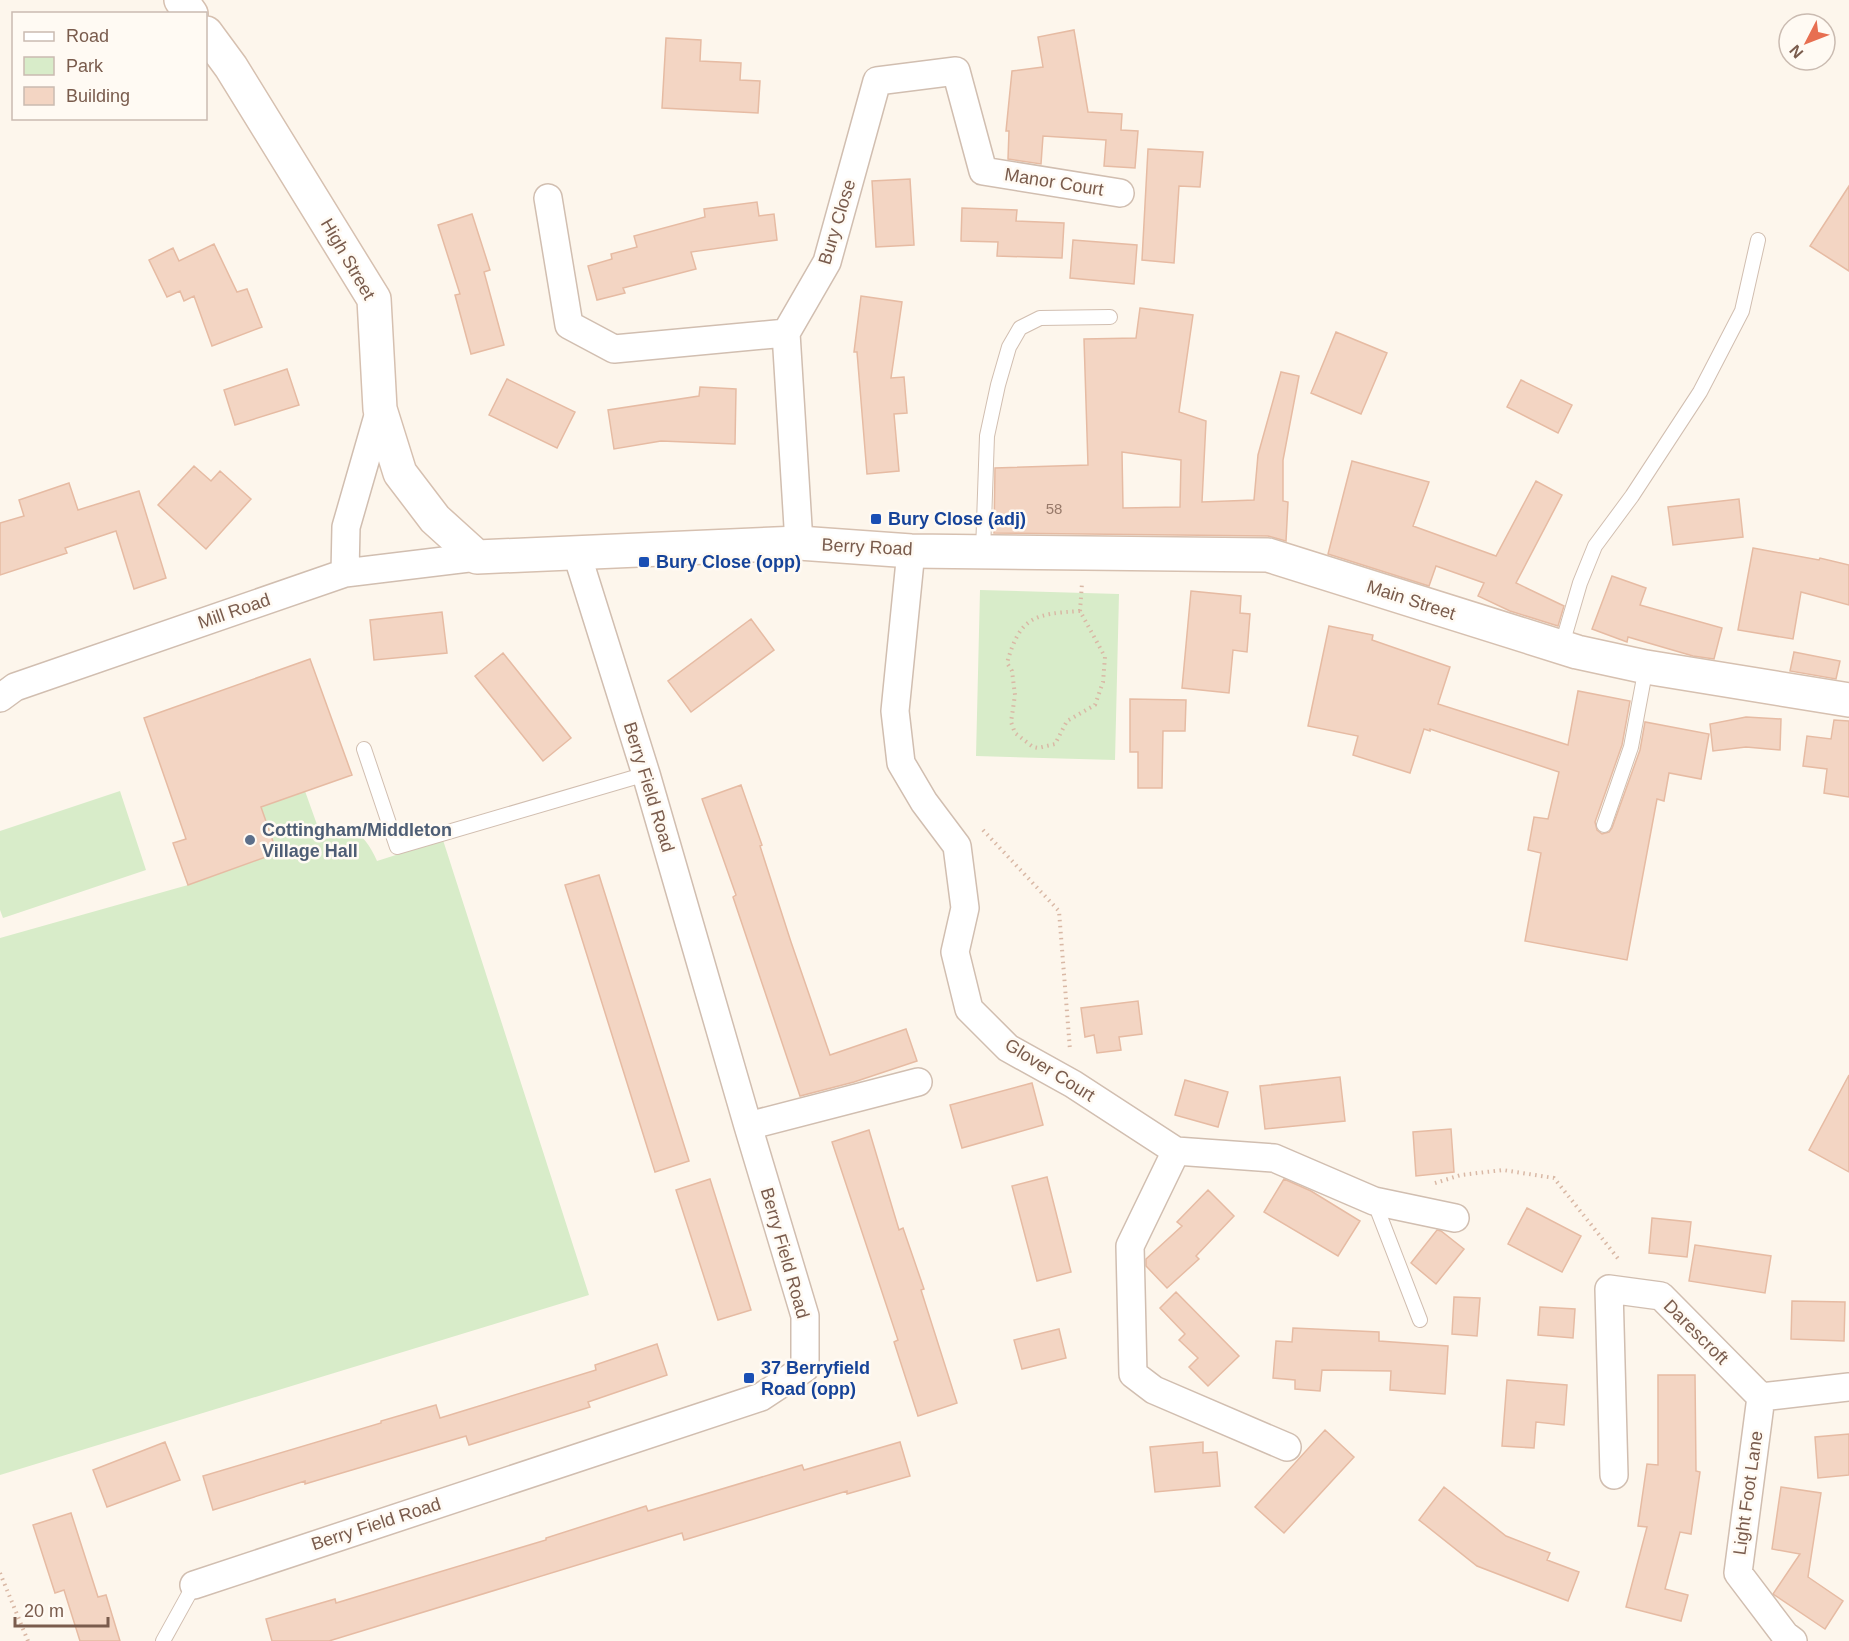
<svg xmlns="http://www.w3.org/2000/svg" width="1849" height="1641" font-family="Arial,sans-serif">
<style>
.green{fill:#d8ecc9}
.building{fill:#f3d5c3;stroke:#e6bba3;stroke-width:1.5;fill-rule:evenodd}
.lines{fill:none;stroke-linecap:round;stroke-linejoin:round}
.service-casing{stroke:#d1beb0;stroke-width:16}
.minor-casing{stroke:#d1beb0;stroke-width:30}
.secondary-casing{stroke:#d6c0b0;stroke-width:36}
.path{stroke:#d9b8a5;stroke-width:4;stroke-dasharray:1.5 4.5;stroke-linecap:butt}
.service{stroke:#fff;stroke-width:14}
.minor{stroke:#fff;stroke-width:27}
.secondary{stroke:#fff;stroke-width:33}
.transit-dot{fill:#1a4fb4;stroke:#fffaf3;stroke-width:2}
.service-dot{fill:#5c6f8a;stroke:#fffaf3;stroke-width:2}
.labels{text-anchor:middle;stroke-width:5;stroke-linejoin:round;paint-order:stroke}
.number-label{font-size:15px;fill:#987a6a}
.street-label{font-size:18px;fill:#7a5c4d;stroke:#fffaf3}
.transit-label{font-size:18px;font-weight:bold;fill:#164399;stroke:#fffaf3;text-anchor:start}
.service-label{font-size:18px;font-weight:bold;fill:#4e5e75;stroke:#fffaf3;text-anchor:start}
</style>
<rect width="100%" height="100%" fill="#fdf6ec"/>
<path class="green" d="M980,590L1119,594L1115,760L976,756Z
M120,791L146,870L3,918L0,910V831Z
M305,791L320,833L331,828L349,826C363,836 370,845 377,861L443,840L589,1295L0,1475V938L188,885L277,853L261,807Z"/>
<path class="building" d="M1074,30L1088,112L1122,114L1121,130L1138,131L1135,168L1104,166L1106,140L1043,136L1041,164L1008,159L1009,131H1006L1012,71L1043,67L1038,37Z
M666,38L701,40L700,61L741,63L740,80L760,81L758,113L662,108Z
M1148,149L1203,152L1200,187L1179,186L1174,263L1142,260Z
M910,179L914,245L876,247L872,181Z
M1849,186V271L1810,246Z
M757,202L759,216L774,214L777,240L691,252L696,269L623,288L625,293L597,300L588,266L612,259L611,254L637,247L634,236L705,217L704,209Z
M962,208L1017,210L1016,221L1064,223L1062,258L997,256L998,242L961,241Z
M472,214L490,270L484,272L504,345L471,354L455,295L460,294L438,225Z
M1073,240L1137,245L1134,284L1070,278Z
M214,244L237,292L247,289L262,327L212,346L194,296L184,301L180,291L167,297L149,260L173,248L179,261Z
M861,296L902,302L891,378L904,377L907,413L894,414L899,471L867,474L857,352H854Z
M1140,308L1193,315L1179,412L1206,421L1202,502L1254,500L1258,455L1281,372L1299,376L1283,460V501L1288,502L1286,541L1268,536L994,533L995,468L1088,465L1084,339L1136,338ZM1122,452L1181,460L1180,507L1123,508Z
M1336,332L1387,353L1361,414L1311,393Z
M287,369L299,405L235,425L224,390Z
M507,379L575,412L557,448L489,415Z
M1521,380L1572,405L1558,433L1507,407Z
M700,387L736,389L735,444L661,441L614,449L608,410L699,396Z
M1352,461L1429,482L1413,526L1496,556L1536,481L1562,495L1516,583L1564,606L1558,626L1510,611L1478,596L1484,583L1436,566L1429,586L1328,554Z
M194,466L211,481L220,471L251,499L206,549L158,505Z
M69,483L78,510L139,491L166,578L134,589L116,531L65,548L67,553L0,575V523L24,516L19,500Z
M1739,499L1743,537L1673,545L1668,507Z
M1753,548L1819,560L1820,558L1849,565V605L1801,592L1793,639L1738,630Z
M1612,576L1646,588L1640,605L1722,628L1714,659L1693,656L1628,637L1627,642L1592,629Z
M1191,591L1241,596L1240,613L1250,614L1247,652L1233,650L1229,693L1182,688Z
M442,612L447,653L374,660L370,620Z
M751,619L774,650L691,712L668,681Z
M1329,626L1373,635L1372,640L1450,667L1438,704L1568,745L1578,691L1630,701L1622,745L1595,822L1597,830L1602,834L1609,832L1612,828L1640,750L1645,722L1709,734L1701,779L1669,773L1664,801L1657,799L1627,960L1525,941L1541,853L1528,850L1534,817L1548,819L1559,772L1430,729V731L1424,729L1410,773L1353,755L1358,736L1308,726Z
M1794,652L1840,661L1836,679L1790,671Z
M503,653L571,738L543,761L475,676Z
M310,659L352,775L261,807L277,853L188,885L173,843L186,839L144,718Z
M1130,699L1186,700L1185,731H1163L1162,788H1138V752H1130Z
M1746,717L1781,719L1780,750L1746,747L1713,751L1710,724Z
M1834,720L1849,721V797L1824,793L1827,769L1803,766L1807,736L1831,739Z
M741,785L762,845L760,846L791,942L830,1055L906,1029L917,1061L854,1082L800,1096L733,897L736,895L702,799Z
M599,875L689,1161L655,1172L565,885Z
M1138,1001L1142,1034L1119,1037L1121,1050L1097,1053L1094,1035L1085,1037L1081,1008Z
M1849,1075V1172L1809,1150Z
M1340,1077L1345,1121L1265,1129L1260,1086Z
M1185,1080L1228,1092L1218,1127L1175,1115Z
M1032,1083L1043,1125L962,1148L950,1105Z
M1451,1129L1454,1172L1416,1176L1413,1132Z
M869,1130L899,1230L903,1228L924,1289L921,1290L957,1403L918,1416L894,1342L898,1340L832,1142Z
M1047,1177L1071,1272L1037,1281L1012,1186Z
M710,1179L751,1310L718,1320L676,1190Z
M1284,1179L1311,1191L1360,1221L1338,1256L1264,1212Z
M1208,1190L1234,1216L1196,1256L1199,1259L1167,1288L1146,1266V1259L1182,1226L1177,1222Z
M1527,1208L1581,1236L1562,1272L1508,1244Z
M1652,1218L1691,1222L1687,1257L1649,1253Z
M1437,1230L1441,1231L1464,1249L1436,1284L1411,1263Z
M1695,1245L1771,1256L1765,1293L1689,1281Z
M1176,1292L1239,1356L1208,1386L1189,1367L1198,1358L1179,1340L1185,1334L1160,1308Z
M1454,1297L1480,1298L1477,1336L1452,1334Z
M1792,1301L1845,1302L1844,1341L1791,1339Z
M1540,1307L1575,1309L1573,1338L1538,1335Z
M1293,1328L1379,1332V1341L1448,1346L1445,1394L1390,1390L1391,1371L1322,1370L1320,1391L1295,1389V1380L1273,1378L1276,1341L1292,1342Z
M1059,1329L1066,1358L1022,1369L1014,1340Z
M657,1344L667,1375L588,1402L590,1407L469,1445L466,1436L305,1484V1481L213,1510L203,1476L381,1423V1421L436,1405L440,1418L596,1370L595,1365Z
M1658,1375H1695L1696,1471L1700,1472L1691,1534L1680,1532L1665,1589L1688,1595L1681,1621L1626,1607L1647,1527L1638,1526L1647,1464L1658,1465Z
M1507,1380L1567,1385L1564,1425L1536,1422L1534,1448L1502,1446Z
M1325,1430L1354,1457L1284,1533L1255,1507Z
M1849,1434V1475L1818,1478L1815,1437Z
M165,1442L180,1480L107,1507L93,1470Z
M900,1442L910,1476L847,1494V1491L684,1540L682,1533L329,1641H272L266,1619L335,1599L336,1603L546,1540V1538L646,1506L648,1511L802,1465L804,1470Z
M1203,1442V1453L1217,1452L1220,1486L1155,1492L1150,1447Z
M1444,1487L1506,1536L1550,1553L1547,1560L1579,1572L1568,1601L1477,1566L1419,1520Z
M1781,1487L1821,1493L1808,1577L1843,1601L1825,1629L1773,1594L1800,1554L1772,1549Z
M71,1513L98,1597L106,1595L120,1641H80L64,1590L55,1593L33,1525Z"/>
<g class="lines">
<defs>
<path id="service" d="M983,551L987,436L998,385L1009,347L1020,328L1040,318L1110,317
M1561,648L1580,583L1595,546L1632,496L1700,392L1742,311L1758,240
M364,749L397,847L646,774
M1604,825L1631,747L1646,667
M1374,1201L1420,1320
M163,1641L194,1585"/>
<path id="minor" d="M548,198L569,325L614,349L786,333
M799,543L786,333L827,262L877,81L956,71L983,171L1120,193
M911,551L895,711L901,763L924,802L957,846L965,908L955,952L969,1009L1008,1048L1073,1084L1176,1151L1274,1158L1374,1201L1455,1218
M345,573L346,527L380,409
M0,698L15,687L345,573L477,557
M748,1126L918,1082
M1176,1151L1130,1246L1133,1374L1154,1390L1287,1447
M1761,1397L1738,1573L1785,1635L1793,1641
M1614,1475L1609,1289L1661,1296L1761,1397L1849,1387
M194,1585L761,1397L805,1368V1316L748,1126L646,774L576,551"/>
<path id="secondary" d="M181,0L191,14
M206,33L231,67L374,299L380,409L400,473L435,519L477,557L799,543L911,551L1268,555L1577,652L1646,667L1849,700"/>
</defs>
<use href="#service" class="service-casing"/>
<use href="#minor" class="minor-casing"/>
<use href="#secondary" class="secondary-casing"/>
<path class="path" d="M1080,611C1035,614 1020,616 1007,663L1012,671L1015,695L1011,722L1015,733L1033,747L1038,748L1055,744L1067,721L1095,705L1103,682L1105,657L1080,611L1082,583
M983,830L1059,911L1070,1050
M1435,1183L1461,1175L1503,1170L1554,1178L1620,1261
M0,1573L28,1641"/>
<use href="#service" class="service"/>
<use href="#minor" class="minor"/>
<use href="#secondary" class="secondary"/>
</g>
<g class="transit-dot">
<rect x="870" y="513" width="12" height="12" rx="3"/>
<rect x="638" y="556" width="12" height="12" rx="3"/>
<rect x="743" y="1372" width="12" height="12" rx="3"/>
</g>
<circle class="service-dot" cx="250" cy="840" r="6"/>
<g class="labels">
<g class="number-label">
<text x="1054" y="514">58</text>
</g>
<g class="street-label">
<text transform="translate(1054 182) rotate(9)" y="6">Manor Court</text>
<text transform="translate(837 222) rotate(-73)" y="6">Bury Close</text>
<text transform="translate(348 259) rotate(60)" y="6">High Street</text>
<text transform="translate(867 547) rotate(3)" y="6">Berry Road</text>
<text transform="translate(1411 600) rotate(18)" y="6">Main Street</text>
<text transform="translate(234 611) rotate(-19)" y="6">Mill Road</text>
<text transform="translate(649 787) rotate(73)" y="6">Berry Field Road</text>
<text transform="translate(1050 1070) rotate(32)" y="6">Glover Court</text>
<text transform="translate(785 1253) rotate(74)" y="6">Berry Field Road</text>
<text transform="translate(1696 1332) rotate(45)" y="6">Darescroft</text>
<text transform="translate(1748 1493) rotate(-82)" y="6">Light Foot Lane</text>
<text transform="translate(376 1524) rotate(-18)" y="6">Berry Field Road</text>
</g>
<g class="transit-label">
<text x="888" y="525">Bury Close (adj)</text>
<text x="656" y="568">Bury Close (opp)</text>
<text x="761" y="1374">37 Berryfield<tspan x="761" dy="21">Road (opp)</tspan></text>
</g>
<g class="service-label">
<text x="262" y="836">Cottingham/Middleton<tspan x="262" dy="21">Village Hall</tspan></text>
</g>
</g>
<rect x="12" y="12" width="195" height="108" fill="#fffaf3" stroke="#cabbb1" stroke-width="1.5"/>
<rect x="24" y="32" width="30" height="9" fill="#ffffff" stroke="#cabbb1" stroke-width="1.5"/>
<text x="66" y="42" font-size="18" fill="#7a5c4d">Road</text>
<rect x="24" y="57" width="30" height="18" fill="#d8ecc9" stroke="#cabbb1" stroke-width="1.5"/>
<text x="66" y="72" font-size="18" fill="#7a5c4d">Park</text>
<rect x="24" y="87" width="30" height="18" fill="#f3d5c3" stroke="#cabbb1" stroke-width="1.5"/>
<text x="66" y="102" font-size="18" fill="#7a5c4d">Building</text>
<g transform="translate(1807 42) rotate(228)"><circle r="28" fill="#fffaf3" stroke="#cabbb1" stroke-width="1.5"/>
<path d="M0-4.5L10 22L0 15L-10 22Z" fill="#e76f51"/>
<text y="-9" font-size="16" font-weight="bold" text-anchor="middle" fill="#7a5c4d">N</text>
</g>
<path d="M15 1617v9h93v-9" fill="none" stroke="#7a5c4d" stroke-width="3"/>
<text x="24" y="1617" font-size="18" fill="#7a5c4d" stroke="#fffaf3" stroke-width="4.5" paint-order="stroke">20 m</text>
</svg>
